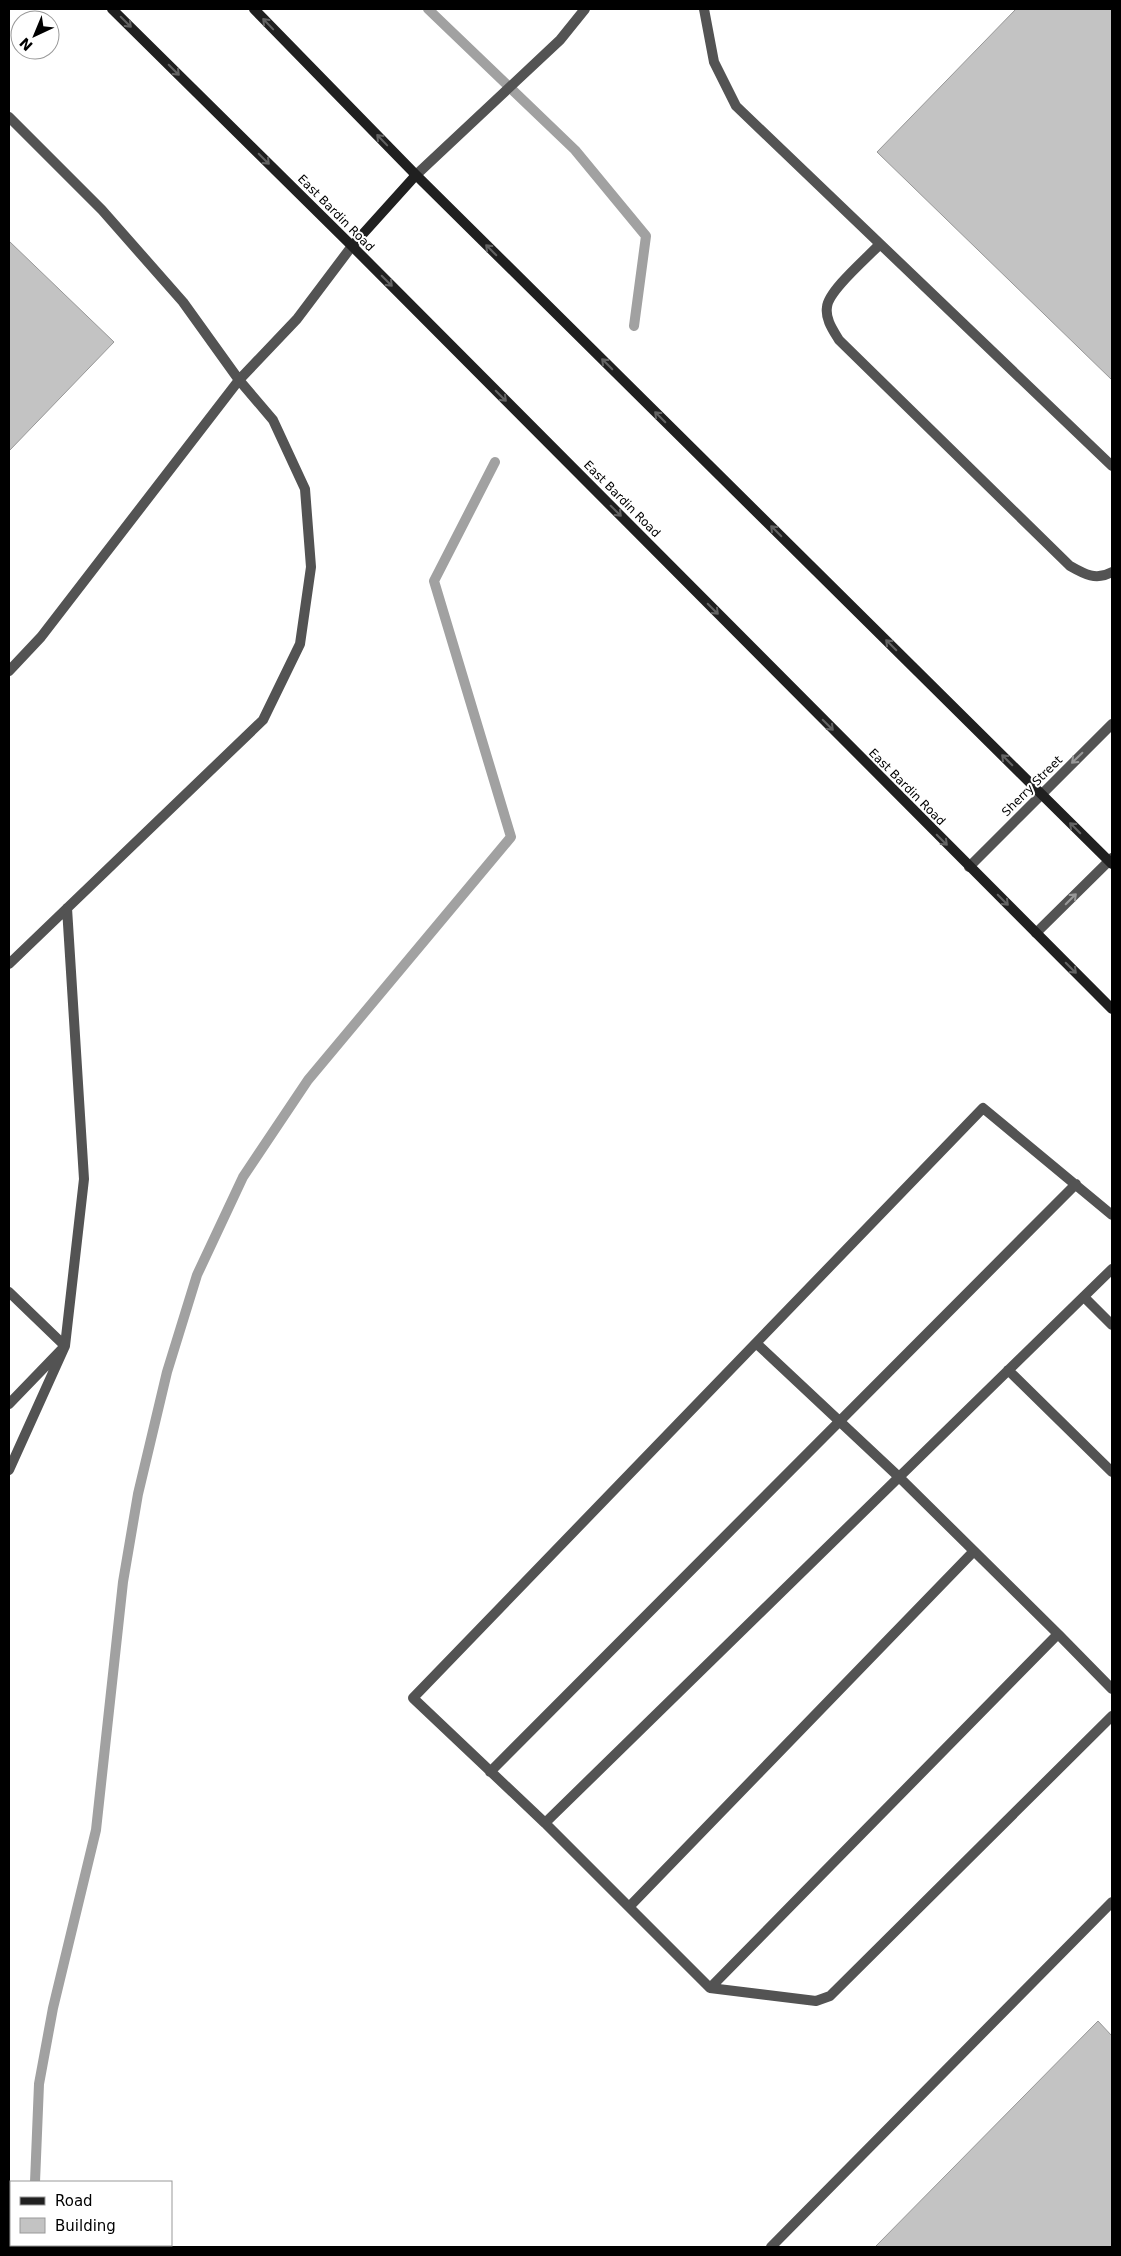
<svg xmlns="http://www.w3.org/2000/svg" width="1121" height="2256" font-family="'DejaVu Sans',sans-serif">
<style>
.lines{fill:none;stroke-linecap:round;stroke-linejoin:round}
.stream{stroke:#a1a1a1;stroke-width:10}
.building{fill:#c3c3c3;stroke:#979797}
.lane{stroke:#535353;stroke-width:10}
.street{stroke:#535353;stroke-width:10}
.secondary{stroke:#202020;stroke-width:10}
.oneway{stroke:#636363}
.oneway2{stroke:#989898}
.labels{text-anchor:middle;stroke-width:4;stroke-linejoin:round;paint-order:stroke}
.street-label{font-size:12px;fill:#000;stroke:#fff}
</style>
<rect width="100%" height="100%" fill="#fff"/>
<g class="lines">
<path class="stream" d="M428,9L575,150L646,236L634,326
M35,2182L39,2084L53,2008L96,1830L123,1582L138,1494L167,1372L197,1275L243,1177L308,1080L511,837L434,581L495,462
M37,2245V2247"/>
</g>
<path class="building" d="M1016,9H1112V380L877,152Z
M9,241L114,342L9,451Z
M1098,2021L1112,2036V2247H875Z"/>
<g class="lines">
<path class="lane" d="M704,9L714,62L736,106L1112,466
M9,117L102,210L183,302L239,380L41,637L9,671
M416,175L560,40L585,9
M880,244C868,257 828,291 827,307C825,319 833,330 839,340L1070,566C1084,574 1096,581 1112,572
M9,964L263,720L300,644L311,567L305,489L273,420L239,380L297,319L352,246
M1112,1215L983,1108L413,1698L545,1823L1112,1269
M9,1292L65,1346L9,1404
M1084,1297L1112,1325
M1008,1370L1112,1472
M9,1470L65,1346L84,1179L67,908
M1058,1634L1112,1689
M490,1772L1076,1184
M545,1823L710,1988L1058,1634L899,1477L756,1343
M629,1907L974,1551
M710,1988L816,2001L830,1996L1112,1716
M771,2247L1112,1902"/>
<path class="street" d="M969,867L1112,724
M1036,933L1112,858"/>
<path class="secondary" d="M112,9L352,246L1112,1009
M254,9L416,175L1112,864
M352,246L416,175"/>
</g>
<defs><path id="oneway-shaft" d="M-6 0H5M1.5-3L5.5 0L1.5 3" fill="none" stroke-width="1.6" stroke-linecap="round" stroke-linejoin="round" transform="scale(1.25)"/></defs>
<g class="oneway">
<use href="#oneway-shaft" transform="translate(126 22) rotate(45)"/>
<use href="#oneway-shaft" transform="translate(268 24) rotate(-134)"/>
<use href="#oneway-shaft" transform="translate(174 70) rotate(45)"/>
<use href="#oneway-shaft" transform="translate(382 140) rotate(-134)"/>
<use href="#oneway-shaft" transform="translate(264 159) rotate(45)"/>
<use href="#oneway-shaft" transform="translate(491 250) rotate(-135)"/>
<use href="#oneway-shaft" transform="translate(387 281) rotate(45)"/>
<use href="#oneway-shaft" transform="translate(607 364) rotate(-135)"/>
<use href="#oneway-shaft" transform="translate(501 396) rotate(45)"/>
<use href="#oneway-shaft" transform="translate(660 417) rotate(-135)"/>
<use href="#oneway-shaft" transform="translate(616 511) rotate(45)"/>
<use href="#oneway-shaft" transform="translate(776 531) rotate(-135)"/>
<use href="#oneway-shaft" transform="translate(713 609) rotate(45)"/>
<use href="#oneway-shaft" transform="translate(891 645) rotate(-135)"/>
<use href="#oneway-shaft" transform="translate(828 725) rotate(45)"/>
<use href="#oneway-shaft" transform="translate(1007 760) rotate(-135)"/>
<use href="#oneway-shaft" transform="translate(1075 828) rotate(-135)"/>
<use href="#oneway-shaft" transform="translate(942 840) rotate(45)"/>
<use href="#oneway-shaft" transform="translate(1003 900) rotate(45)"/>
<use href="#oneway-shaft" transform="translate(1071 968) rotate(45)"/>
</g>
<g class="oneway2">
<use href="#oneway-shaft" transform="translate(1077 758) rotate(136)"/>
<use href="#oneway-shaft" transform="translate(1071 899) rotate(-45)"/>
</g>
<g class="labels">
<g class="street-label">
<text transform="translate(336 213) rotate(45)" y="4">East Bardin Road</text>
<text transform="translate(622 499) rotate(45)" y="4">East Bardin Road</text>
<text transform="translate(1032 786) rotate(-45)" y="4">Sherry Street</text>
<text transform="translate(907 787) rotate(45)" y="4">East Bardin Road</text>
</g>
</g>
<rect width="1121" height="2256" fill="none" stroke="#000000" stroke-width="20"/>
<rect x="10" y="2181" width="162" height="65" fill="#ffffff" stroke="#999999"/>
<rect x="20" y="2197" width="25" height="8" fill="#202020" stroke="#999999"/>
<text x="55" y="2206" font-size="15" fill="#000000">Road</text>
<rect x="20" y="2218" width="25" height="15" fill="#c3c3c3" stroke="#999999"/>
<text x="55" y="2231" font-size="15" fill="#000000">Building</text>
<g transform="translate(35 35) rotate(224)"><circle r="24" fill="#ffffff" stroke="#999999"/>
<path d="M0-4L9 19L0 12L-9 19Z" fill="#000000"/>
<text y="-8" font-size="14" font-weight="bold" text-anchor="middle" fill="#000000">N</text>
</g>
</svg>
